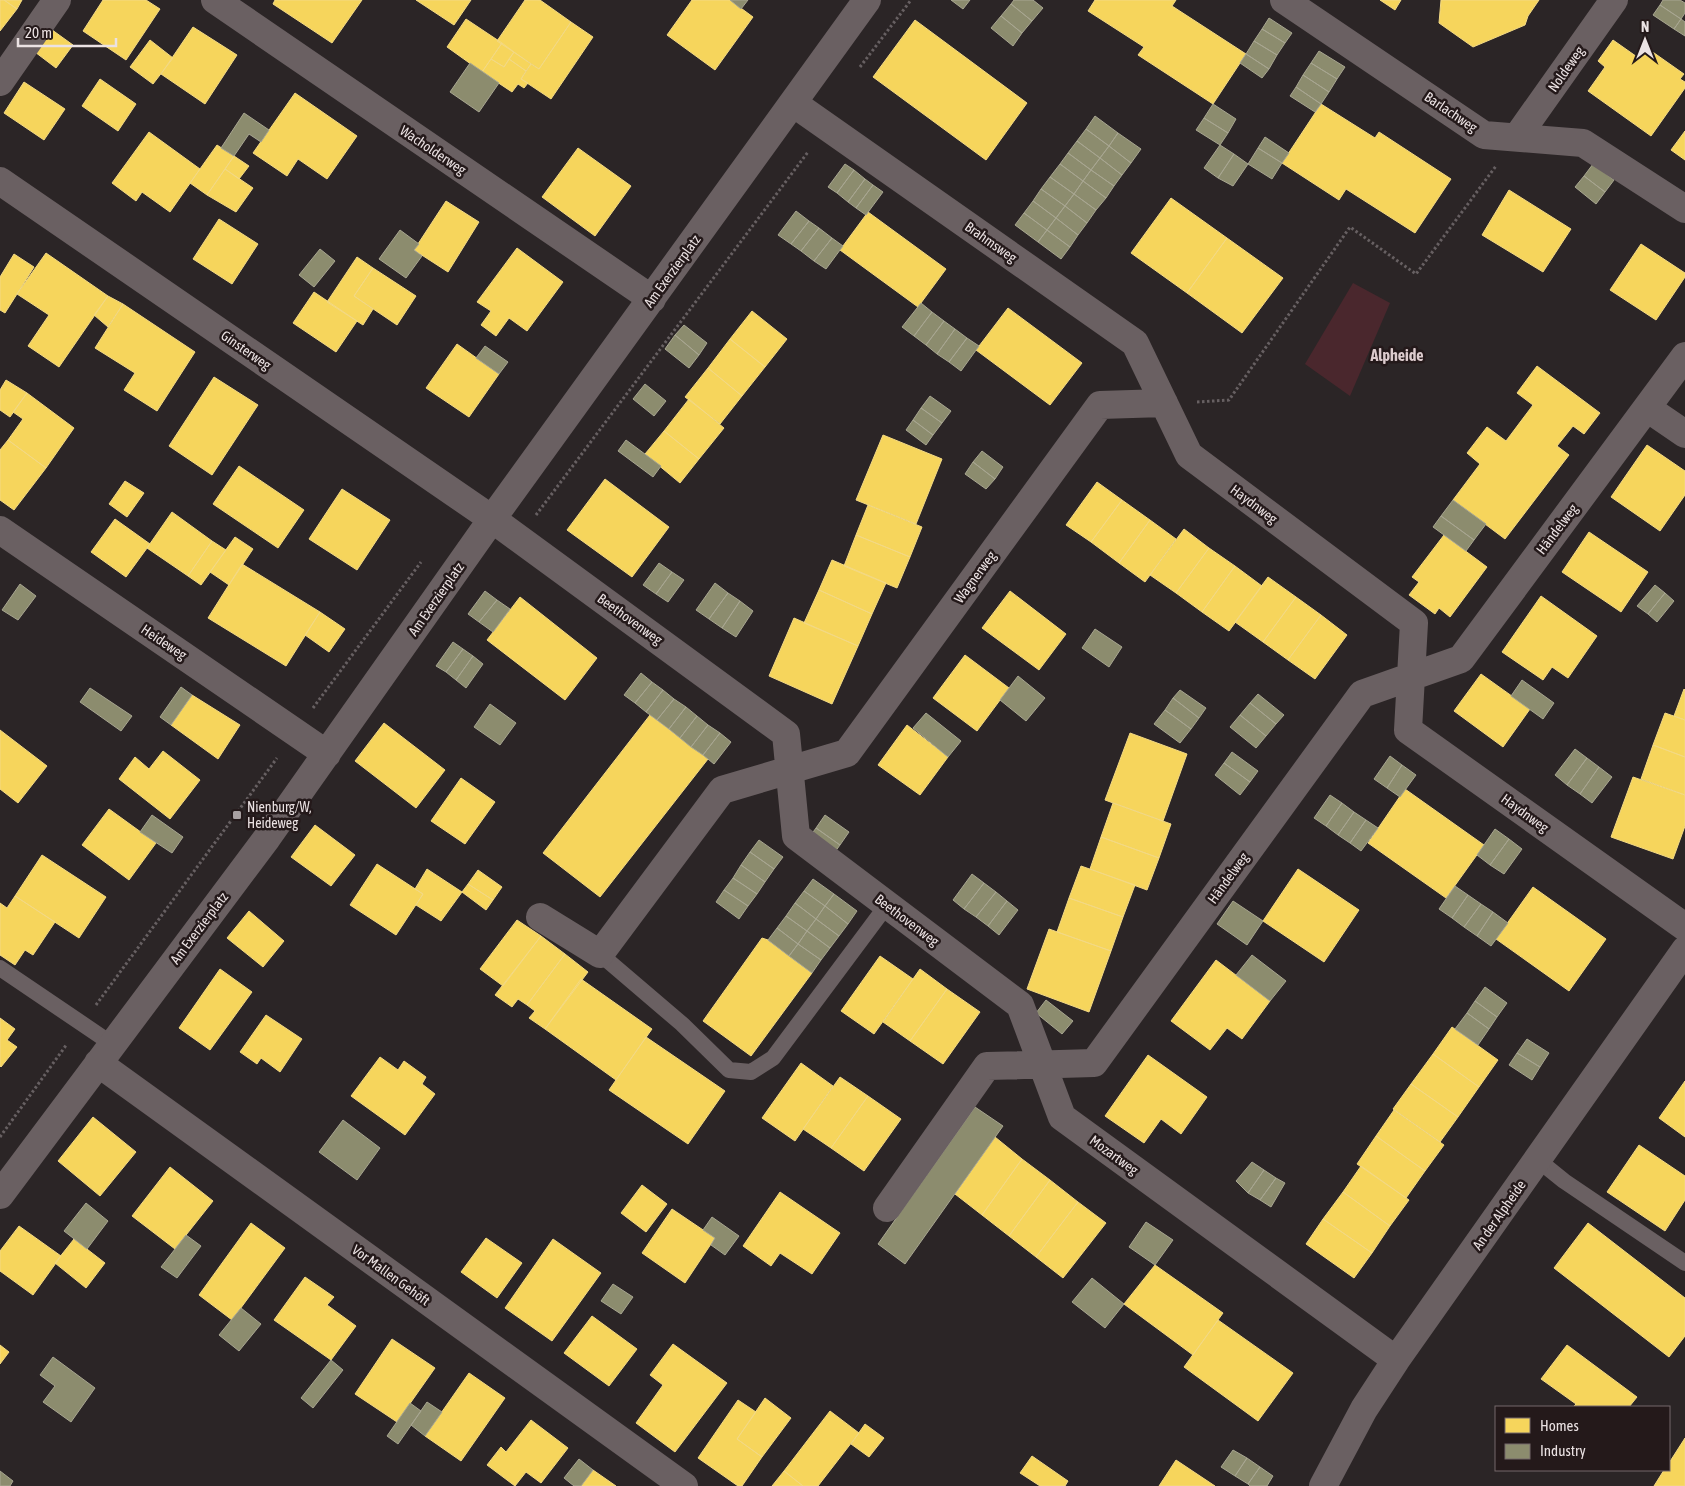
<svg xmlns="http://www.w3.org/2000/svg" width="1685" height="1486" font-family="'Asap Condensed',sans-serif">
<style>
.green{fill:#4a272d}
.homes{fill:#f6d55c;stroke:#f3d984}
.industry{fill:#8c8c6e;stroke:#a8a691}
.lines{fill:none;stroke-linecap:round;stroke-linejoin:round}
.path{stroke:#676062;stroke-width:3;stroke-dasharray:2.5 2.5;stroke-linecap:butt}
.lane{stroke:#6a6062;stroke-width:16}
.street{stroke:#6a6062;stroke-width:28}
.poi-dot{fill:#a8a0a1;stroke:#24191a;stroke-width:2}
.labels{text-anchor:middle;stroke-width:5;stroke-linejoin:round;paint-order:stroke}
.street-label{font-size:14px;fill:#ebe2e3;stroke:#24191a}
.poi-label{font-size:14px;fill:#ebe2e3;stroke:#24191a;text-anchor:start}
.quarter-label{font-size:16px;font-weight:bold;fill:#dccbcd;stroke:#24191a}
</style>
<rect width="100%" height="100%" fill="#2b2526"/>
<path class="green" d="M1353,283L1390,303L1350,396L1305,364Z"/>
<path class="homes" d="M0,0H4L17,9L0,31Z
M4,0H22L17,9Z
M103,0H146L160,9L126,60L83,31Z
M275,0H362L332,43L273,4Z
M416,0H471L454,25Z
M525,0H540L571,22L539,69L497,41Z
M692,0H730L753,17L715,70L667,35Z
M1095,0H1176L1172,6L1246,54L1213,104L1138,55L1144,47L1088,11Z
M1380,0H1401L1395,10Z
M1441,0H1539L1528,16L1525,25L1473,47L1439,23Z
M466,19L502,43L482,72L447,47Z
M915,20L1027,103L986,160L873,77Z
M571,22L593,37L551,99L521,79L531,64L539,69Z
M48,27L73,45L56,68L31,49Z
M193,27L237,55L205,104L161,74Z
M150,40L173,58L153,84L130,67Z
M1613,40L1640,59L1647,48L1684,74L1680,79L1685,82V88L1651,136L1588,91L1605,67L1598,61Z
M502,43L514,52L504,67L491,59Z
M514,52L531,64L526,71L509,59Z
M491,59L504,67L509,59L526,71L521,79L528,83L524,88L518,84L512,92L482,72Z
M100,79L136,104L118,131L82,106Z
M24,82L65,109L44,140L4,113Z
M295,93L357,136L327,179L298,159L287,176L253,153Z
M1321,104L1375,138L1379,132L1451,179L1415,233L1346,189L1339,200L1282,163Z
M1685,131V160L1671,150Z
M149,132L200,169L170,212L142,192L136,201L112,183Z
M217,145L234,156L207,195L190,183Z
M578,148L631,186L595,236L542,197Z
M234,156L249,166L239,179L225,169Z
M225,169L253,188L236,212L207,195Z
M1509,190L1571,229L1543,272L1482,235Z
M1171,198L1227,238L1187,293L1131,253Z
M446,201L479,222L448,272L414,250Z
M868,212L946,269L918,307L840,250Z
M219,219L258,244L232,284L193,259Z
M1227,238L1283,278L1242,333L1187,293Z
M1641,244L1685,273V277L1656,320L1610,290Z
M517,248L563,282L527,331L509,318L496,336L481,325L491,311L477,302Z
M46,253L108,296L59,367L28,346L49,315L17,294Z
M14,254L34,267L5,313L0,310V277Z
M357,257L373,268L354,296L373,309L363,325L327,302Z
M373,268L416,296L397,325L354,296Z
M314,292L357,321L336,352L293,323Z
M108,296L123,304L108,327L94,315Z
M123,304L195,352L157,411L124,390L135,373L95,348Z
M1008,308L1082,363L1050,405L976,350Z
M752,311L787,339L765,367L730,339Z
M730,339L765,367L742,396L708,368Z
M457,344L499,374L469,417L426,388Z
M1537,366L1600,413L1584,434L1573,426L1557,446L1569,455L1505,539L1453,500L1480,464L1467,453L1487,427L1506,441L1533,405L1517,393Z
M708,368L742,396L720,424L685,397Z
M214,377L258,405L212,475L169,446Z
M6,380L27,393L10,417L0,410V390Z
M27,393L74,428L46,468L8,440L23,419L13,412Z
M689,399L724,428L699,459L664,431Z
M664,431L699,459L680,483L645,454Z
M883,435L942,459L916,524L856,500Z
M8,440L46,468L14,510L0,500V450Z
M1647,445L1685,471V495L1660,531L1611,497Z
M239,466L304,510L278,548L213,504Z
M605,479L669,527L632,577L567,530Z
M125,481L144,493L127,517L109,504Z
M1097,482L1122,500L1091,542L1066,525Z
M342,489L390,520L357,570L309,539Z
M1122,500L1150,520L1119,563L1091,542Z
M868,505L922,527L910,557L856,535Z
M172,512L212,541L188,576L147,548Z
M115,519L150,544L126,577L91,552Z
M1150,520L1176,539L1145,582L1119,563Z
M1184,529L1209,548L1176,593L1150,575Z
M1589,532L1648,572L1621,612L1562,572Z
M856,535L910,557L897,588L844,566Z
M1444,535L1487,567L1450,617L1439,608L1435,614L1409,595L1419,582L1412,577Z
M235,537L253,549L229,585L210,572Z
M212,541L226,550L201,585L188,576Z
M1209,548L1235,566L1202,612L1176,593Z
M832,560L886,583L872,614L819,590Z
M242,564L320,612L286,666L208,618Z
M1235,566L1262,586L1229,631L1202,612Z
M1268,577L1296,597L1263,642L1235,622Z
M819,590L872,614L858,646L804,623Z
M1010,591L1066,634L1039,670L982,628Z
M1541,596L1597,636L1568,678L1552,667L1543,680L1502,652Z
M520,597L597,658L565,700L487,640Z
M1296,597L1321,615L1288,660L1263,642Z
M320,612L345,629L329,652L305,635Z
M1321,615L1347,635L1315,679L1288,660Z
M794,618L858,646L832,704L769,676Z
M965,655L1009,688L977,731L933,698Z
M1481,674L1530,709L1503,747L1454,711Z
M1684,689L1685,690V720L1674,716Z
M192,695L240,725L218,759L171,725Z
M1665,713L1685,720V757L1653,745Z
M650,715L708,759L600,897L543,853Z
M384,723L445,770L416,808L355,761Z
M907,725L948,757L920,795L878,765Z
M0,730L47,766L18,803L0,789Z
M1130,733L1187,754L1163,821L1105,800Z
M1653,745L1685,757V795L1641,779Z
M163,751L200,780L170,819L119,779L135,757L149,769Z
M1633,777L1685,795V826L1673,859L1611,837Z
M461,778L495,802L465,844L431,821Z
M1405,789L1484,845L1446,898L1368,843Z
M1113,803L1171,824L1159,858L1101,837Z
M109,809L156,843L129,880L82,845Z
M315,825L355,855L331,886L291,857Z
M1101,837L1159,858L1147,890L1090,869Z
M42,855L106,897L79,938L15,896Z
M377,864L423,894L396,935L350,905Z
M1081,866L1135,885L1123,917L1069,898Z
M427,869L462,892L441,921L416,905L423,894L415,889Z
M1298,869L1359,910L1324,962L1263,921Z
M478,870L502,887L493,900L468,884Z
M468,884L493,900L486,910L462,892Z
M1533,887L1606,939L1569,991L1496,939Z
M15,896L55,922L33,955L25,950L15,965L0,955V903L7,908Z
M1069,898L1123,917L1111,951L1057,932Z
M249,911L284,941L263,967L227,938Z
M517,920L541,936L503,986L480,969Z
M1049,929L1111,951L1089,1012L1027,989Z
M541,936L565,954L527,1005L518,999L512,1007L495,995Z
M762,938L768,940L812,973L751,1056L703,1021Z
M565,954L588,972L545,1029L529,1018L535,1011L527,1005Z
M880,956L913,979L874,1034L841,1011Z
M1216,960L1270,1001L1242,1039L1227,1028L1210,1050L1171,1021Z
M220,969L252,992L210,1050L179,1028Z
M920,969L947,989L910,1041L883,1022Z
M581,979L652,1029L616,1080L545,1029Z
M947,989L980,1012L943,1064L910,1041Z
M266,1015L302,1039L280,1072L261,1058L257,1064L240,1052Z
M0,1018L15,1029L7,1040L17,1047L1,1067L0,1066Z
M1452,1027L1498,1060L1479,1087L1433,1054Z
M646,1037L725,1091L688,1144L609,1090Z
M1433,1054L1479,1087L1458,1117L1411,1084Z
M1148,1055L1207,1097L1181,1134L1161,1119L1144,1143L1105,1116Z
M380,1057L398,1070L404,1061L426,1077L422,1084L435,1094L405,1135L351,1096Z
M801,1063L833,1086L795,1141L762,1118Z
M840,1077L868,1096L831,1148L803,1129Z
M1685,1081V1137L1659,1118Z
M1411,1084L1458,1117L1440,1142L1393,1109Z
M868,1096L901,1119L864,1171L831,1148Z
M1394,1110L1444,1145L1425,1171L1376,1136Z
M93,1117L136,1152L100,1196L58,1161Z
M1376,1136L1425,1171L1406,1198L1357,1164Z
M995,1137L1022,1159L982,1215L955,1194Z
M1639,1145L1685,1176V1200L1665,1231L1607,1192Z
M1022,1159L1050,1180L1009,1236L982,1215Z
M1361,1166L1409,1200L1390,1226L1343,1192Z
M170,1167L213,1201L175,1249L132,1216Z
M1050,1180L1078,1202L1036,1257L1009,1236Z
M642,1185L667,1204L646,1232L621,1213Z
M780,1192L840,1233L812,1274L780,1253L771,1266L743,1246Z
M1343,1192L1390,1226L1372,1253L1323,1219Z
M1078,1202L1106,1223L1063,1278L1036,1257Z
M672,1209L715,1238L685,1283L642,1253Z
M1323,1219L1372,1253L1354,1278L1306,1244Z
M251,1223L285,1248L232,1320L199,1295Z
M1588,1223L1685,1298V1336L1669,1357L1554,1268Z
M19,1226L61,1256L33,1295L0,1271V1251Z
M486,1238L522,1263L497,1298L461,1272Z
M74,1239L105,1263L86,1288L55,1263Z
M553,1239L601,1273L552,1341L505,1308Z
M1155,1265L1223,1313L1193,1355L1124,1304Z
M305,1277L334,1297L327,1305L356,1326L331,1360L274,1320Z
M592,1316L637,1349L609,1386L564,1353Z
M1218,1320L1293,1373L1258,1421L1184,1367Z
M392,1339L435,1368L397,1422L355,1394Z
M673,1344L727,1383L675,1452L636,1423L663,1385L650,1375Z
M0,1345L9,1352L0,1364Z
M1567,1345L1637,1397L1629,1407H1573L1576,1404L1541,1379Z
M469,1373L505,1398L461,1461L425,1436Z
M765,1398L791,1418L762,1457L737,1439Z
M738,1400L756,1412L737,1439L762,1457L742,1486H738L698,1458Z
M830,1411L859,1433L818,1486H803L784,1471Z
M531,1420L568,1448L541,1483L526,1472L515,1486L487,1465L501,1447L506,1452Z
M865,1424L884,1438L869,1457L851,1444Z
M1685,1438V1486H1654L1664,1470H1669V1463Z
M1032,1456L1068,1481L1065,1486H1040L1020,1473Z
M1176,1460L1215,1486H1159Z
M593,1470L616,1486H581Z
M784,1471L803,1486H772Z"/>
<path class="industry" d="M730,0H748L741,9Z
M951,0H970L963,9Z
M1014,0H1033L1043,8L1032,21L1011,4Z
M1663,0H1680L1685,3V13L1681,19L1660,5Z
M1011,4L1032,21L1022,33L1001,16Z
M1660,5L1681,19L1674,29L1653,15Z
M1001,16L1022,33L1013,46L991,28Z
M1269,18L1292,33L1285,43L1262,29Z
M1681,19L1685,22V36L1674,29Z
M1262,29L1285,43L1277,55L1254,41Z
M1254,41L1277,55L1269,69L1246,54Z
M1319,51L1345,67L1337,79L1311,63Z
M1246,54L1269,69L1262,78L1240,63Z
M470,63L499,83L479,112L450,92Z
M1311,63L1337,79L1329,92L1303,75Z
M1303,75L1329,92L1321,104L1296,87Z
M1296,87L1321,104L1315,112L1290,96Z
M1213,104L1236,119L1228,133L1204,118Z
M244,113L269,130L261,142L249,134L234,156L221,148Z
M1095,116L1118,133L1109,146L1086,129Z
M1204,118L1228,133L1220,145L1196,130Z
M1086,129L1109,146L1100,158L1077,141Z
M1118,133L1141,149L1131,163L1109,146Z
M1265,137L1289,153L1282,163L1258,148Z
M1077,141L1100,158L1091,170L1068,153Z
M1220,145L1234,154L1218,178L1204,168Z
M1109,146L1131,163L1122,175L1100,158Z
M1258,148L1282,163L1272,179L1248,164Z
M1068,153L1091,170L1083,181L1060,164Z
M1234,154L1248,164L1233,186L1218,178Z
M1100,158L1122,175L1114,186L1091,170Z
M845,164L854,170L837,193L828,187Z
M1060,164L1083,181L1074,194L1050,177Z
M1593,164L1614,180L1605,192L1584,176Z
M854,170L865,179L848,202L837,193Z
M1091,170L1114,186L1106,198L1083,181Z
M1584,176L1605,192L1596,204L1575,187Z
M1050,177L1074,194L1065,206L1041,189Z
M865,179L873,185L856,208L848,202Z
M1083,181L1106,198L1096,210L1074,194Z
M873,185L883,192L866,215L856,208Z
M1041,189L1065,206L1056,218L1033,201Z
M1074,194L1096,210L1087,223L1065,206Z
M1033,201L1056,218L1047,230L1024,213Z
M1065,206L1087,223L1078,235L1056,218Z
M796,211L809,221L791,244L778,235Z
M1024,213L1047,230L1038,242L1015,225Z
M1056,218L1078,235L1070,247L1047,230Z
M809,221L819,228L801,251L791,244Z
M819,228L832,238L814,261L801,251Z
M400,230L419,244L414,250L422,256L406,278L379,259Z
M1047,230L1070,247L1061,259L1038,242Z
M832,238L843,246L826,269L814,261Z
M320,249L335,261L314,287L299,275Z
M921,303L932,312L914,336L902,327Z
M932,312L944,321L926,345L914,336Z
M944,321L955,329L937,354L926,345Z
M684,325L707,343L699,355L675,335Z
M955,329L967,338L949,362L937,354Z
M675,335L699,355L689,368L665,349Z
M967,338L979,346L961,371L949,362Z
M485,346L508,362L499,374L476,358Z
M645,384L666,401L654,416L633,399Z
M930,396L951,411L942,423L921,408Z
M921,408L942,423L933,435L913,420Z
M913,420L933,435L926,445L906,430Z
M626,440L661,466L653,477L618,451Z
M982,451L1003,467L995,479L973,462Z
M973,462L995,479L986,489L965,474Z
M1453,500L1486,524L1474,540L1441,516Z
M1441,516L1474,540L1466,551L1433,527Z
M659,563L672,572L656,594L643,585Z
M672,572L684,580L668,602L656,594Z
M715,583L728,593L709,619L696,610Z
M20,584L36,596L18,620L2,610Z
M1655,585L1665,593L1648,614L1637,606Z
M485,591L497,600L479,622L468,614Z
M728,593L740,601L722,628L709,619Z
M1665,593L1674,601L1657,622L1648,614Z
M497,600L510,609L493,632L479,622Z
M740,601L753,611L736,637L722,628Z
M1095,629L1122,647L1109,667L1082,648Z
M453,642L463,649L446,672L436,666Z
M463,649L473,656L456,680L446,672Z
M473,656L483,664L466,688L456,680Z
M641,673L652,682L635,703L624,695Z
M1018,676L1045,698L1026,721L1000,700Z
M1522,680L1554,703L1543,719L1511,696Z
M652,682L663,690L646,712L635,703Z
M181,687L192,695L171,725L160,717Z
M90,688L132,716L121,731L80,702Z
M663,690L674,699L657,720L646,712Z
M1180,690L1206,708L1199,718L1173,698Z
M1258,694L1284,715L1276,724L1250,703Z
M1173,698L1199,718L1191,729L1165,710Z
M674,699L686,707L669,729L657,720Z
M1250,703L1276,724L1266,736L1240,715Z
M490,704L516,723L500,745L474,727Z
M686,707L697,716L680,738L669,729Z
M1165,710L1191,729L1180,743L1154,724Z
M926,713L961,741L948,757L913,728Z
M1240,715L1266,736L1256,748L1230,727Z
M697,716L708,725L691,747L680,738Z
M708,725L720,733L703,755L691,747Z
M720,733L731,742L714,764L703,755Z
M1575,749L1587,758L1567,785L1555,775Z
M1232,752L1258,771L1250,782L1224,763Z
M1390,756L1402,765L1387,788L1374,779Z
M1587,758L1599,767L1580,794L1567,785Z
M1224,763L1250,782L1240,795L1215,775Z
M1402,765L1416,775L1400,797L1387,788Z
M1599,767L1612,777L1592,803L1580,794Z
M1330,795L1342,803L1326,826L1314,818Z
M1342,803L1354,812L1338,835L1326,826Z
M1354,812L1366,820L1350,843L1338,835Z
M152,815L183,837L172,853L140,832Z
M825,815L849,832L840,845L816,828Z
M1366,820L1378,828L1361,851L1350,843Z
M816,828L840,845L832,856L808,839Z
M1495,829L1509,839L1490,865L1477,855Z
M1509,839L1522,849L1504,874L1490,865Z
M759,840L783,857L774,869L750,852Z
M750,852L774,869L765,882L741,865Z
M741,865L765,882L757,894L733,878Z
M972,874L984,883L964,909L953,900Z
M733,878L757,894L748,906L724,890Z
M813,879L834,894L825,906L804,891Z
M984,883L996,892L976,917L964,909Z
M1455,886L1468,895L1452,918L1439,909Z
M724,890L748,906L739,919L716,902Z
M804,891L825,906L816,919L795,903Z
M996,892L1007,901L988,926L976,917Z
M834,894L857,911L848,924L825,906Z
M1468,895L1481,904L1464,927L1452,918Z
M1007,901L1018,910L999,935L988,926Z
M1233,901L1263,921L1247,945L1217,924Z
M795,903L816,919L807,931L786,916Z
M1481,904L1493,912L1477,936L1464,927Z
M825,906L848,924L839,936L816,919Z
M1493,912L1508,923L1491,946L1477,936Z
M786,916L807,931L798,944L777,928Z
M816,919L839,936L830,948L807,931Z
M777,928L798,944L789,956L768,940Z
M807,931L830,948L821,960L798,944Z
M798,944L821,960L812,973L789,956Z
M1252,955L1286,981L1270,1001L1236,975Z
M1485,987L1507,1003L1497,1017L1475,1001Z
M1046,1000L1073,1021L1062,1034L1036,1013Z
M1475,1001L1497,1017L1489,1029L1467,1013Z
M1467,1013L1489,1029L1478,1045L1455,1029Z
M1527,1039L1549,1053L1540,1067L1517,1053Z
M1517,1053L1540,1067L1532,1080L1509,1065Z
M975,1107L1003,1126L905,1264L878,1244Z
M343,1120L380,1148L357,1180L319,1152Z
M1252,1162L1264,1170L1248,1193L1236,1181Z
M1264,1170L1276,1178L1260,1200L1248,1193Z
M1276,1178L1285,1183L1271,1207L1260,1200Z
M86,1203L108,1221L87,1249L64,1231Z
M712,1217L739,1236L725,1255L711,1245L715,1238L703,1230Z
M1146,1222L1173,1240L1155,1265L1129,1247Z
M186,1235L201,1246L177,1278L161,1267Z
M1092,1278L1124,1304L1105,1328L1072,1302Z
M613,1284L633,1297L621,1314L601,1301Z
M241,1308L261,1324L239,1351L219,1335Z
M53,1357L95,1388L71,1422L43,1402L55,1386L40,1375Z
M331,1360L343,1370L313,1408L301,1398Z
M427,1402L442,1412L425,1436L411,1425Z
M410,1403L421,1411L398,1444L387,1436Z
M1233,1450L1247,1458L1235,1476L1221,1467Z
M1247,1458L1260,1467L1248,1484L1235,1476Z
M579,1459L593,1470L581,1486H574L564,1478Z
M1260,1467L1273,1476L1267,1486H1250L1248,1484Z
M0,1471L13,1481L10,1486H0Z"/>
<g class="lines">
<path class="path" d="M860,67L911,0
M1197,402L1229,400L1350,227L1416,274L1496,166
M536,515L808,152
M313,708L421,562
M96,1005L277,758
M0,1137L67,1044"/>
<path class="lane" d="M600,954L682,1024L729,1070L751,1072L773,1058L887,905
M0,968L112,1044
M1538,1160L1564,1181L1685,1263"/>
<path class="street" d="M215,0L652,299
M1284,0L1484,135L1583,143L1685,209
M0,82L57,0
M793,103L1135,343L1189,455L1414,623L1408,730L1685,927
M1517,137L1614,0
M0,181L492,519L786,734L796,836L1020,1005L1062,1117L1396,1360
M1647,408L1685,434
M0,530L327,754
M540,917L600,954L722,790L847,753L1100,405L1164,403
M98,1063L684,1486
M0,1195L267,838L492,519L867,0
M887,1208L987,1066L1094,1063L1362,694L1461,659L1685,356
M1323,1486L1364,1409L1396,1360L1685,950"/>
</g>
<rect class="poi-dot" x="232" y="810" width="10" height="10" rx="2.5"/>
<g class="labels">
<g class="street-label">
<text transform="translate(1566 69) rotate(-55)" y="5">Noldeweg</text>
<text transform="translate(1451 112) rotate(34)" y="5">Barlachweg</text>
<text transform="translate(433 150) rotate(34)" y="5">Wacholderweg</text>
<text transform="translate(991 242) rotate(35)" y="5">Brahmsweg</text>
<text transform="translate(672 271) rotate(-54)" y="5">Am Exerzierplatz</text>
<text transform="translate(246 350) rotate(35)" y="5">Ginsterweg</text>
<text transform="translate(1254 504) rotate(37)" y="5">Haydnweg</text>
<text transform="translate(1557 529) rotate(-53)" y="5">Händelweg</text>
<text transform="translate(975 577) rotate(-54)" y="5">Wagnerweg</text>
<text transform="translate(436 599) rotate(-55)" y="5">Am Exerzierplatz</text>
<text transform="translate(630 619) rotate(36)" y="5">Beethovenweg</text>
<text transform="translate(164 642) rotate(34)" y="5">Heideweg</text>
<text transform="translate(1525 813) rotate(36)" y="5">Haydnweg</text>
<text transform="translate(1228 878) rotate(-54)" y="5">Händelweg</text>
<text transform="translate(907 920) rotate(37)" y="5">Beethovenweg</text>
<text transform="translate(199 928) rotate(-53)" y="5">Am Exerzierplatz</text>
<text transform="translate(1114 1155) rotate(36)" y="5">Mozartweg</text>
<text transform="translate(1499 1215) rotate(-55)" y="5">An der Alpheide</text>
<text transform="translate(391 1275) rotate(36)" y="5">Vor Mallen Gehöft</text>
</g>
<g class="poi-label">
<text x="247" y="812">Nienburg/W,<tspan x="247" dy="16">Heideweg</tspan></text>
</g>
<g class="quarter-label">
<text x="1397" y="361">Alpheide</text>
</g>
</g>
<rect x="1495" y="1406" width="175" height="65" fill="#24191a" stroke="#74696a"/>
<rect x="1505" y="1418" width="25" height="15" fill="#f6d55c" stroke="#74696a"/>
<text x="1540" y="1431" font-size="15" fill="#ebe2e3">Homes</text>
<rect x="1505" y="1444" width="25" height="15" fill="#8c8c6e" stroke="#74696a"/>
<text x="1540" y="1456" font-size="15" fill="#ebe2e3">Industry</text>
<g transform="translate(1645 40)" stroke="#24191a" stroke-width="4" paint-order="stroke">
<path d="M0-4L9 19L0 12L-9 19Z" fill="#ebe2e3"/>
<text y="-8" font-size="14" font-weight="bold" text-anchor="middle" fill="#ebe2e3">N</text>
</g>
<path d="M18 38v8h98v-8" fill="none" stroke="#ebe2e3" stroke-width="2.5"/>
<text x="25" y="38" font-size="15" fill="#ebe2e3" stroke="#24191a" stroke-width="4" paint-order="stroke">20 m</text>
</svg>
